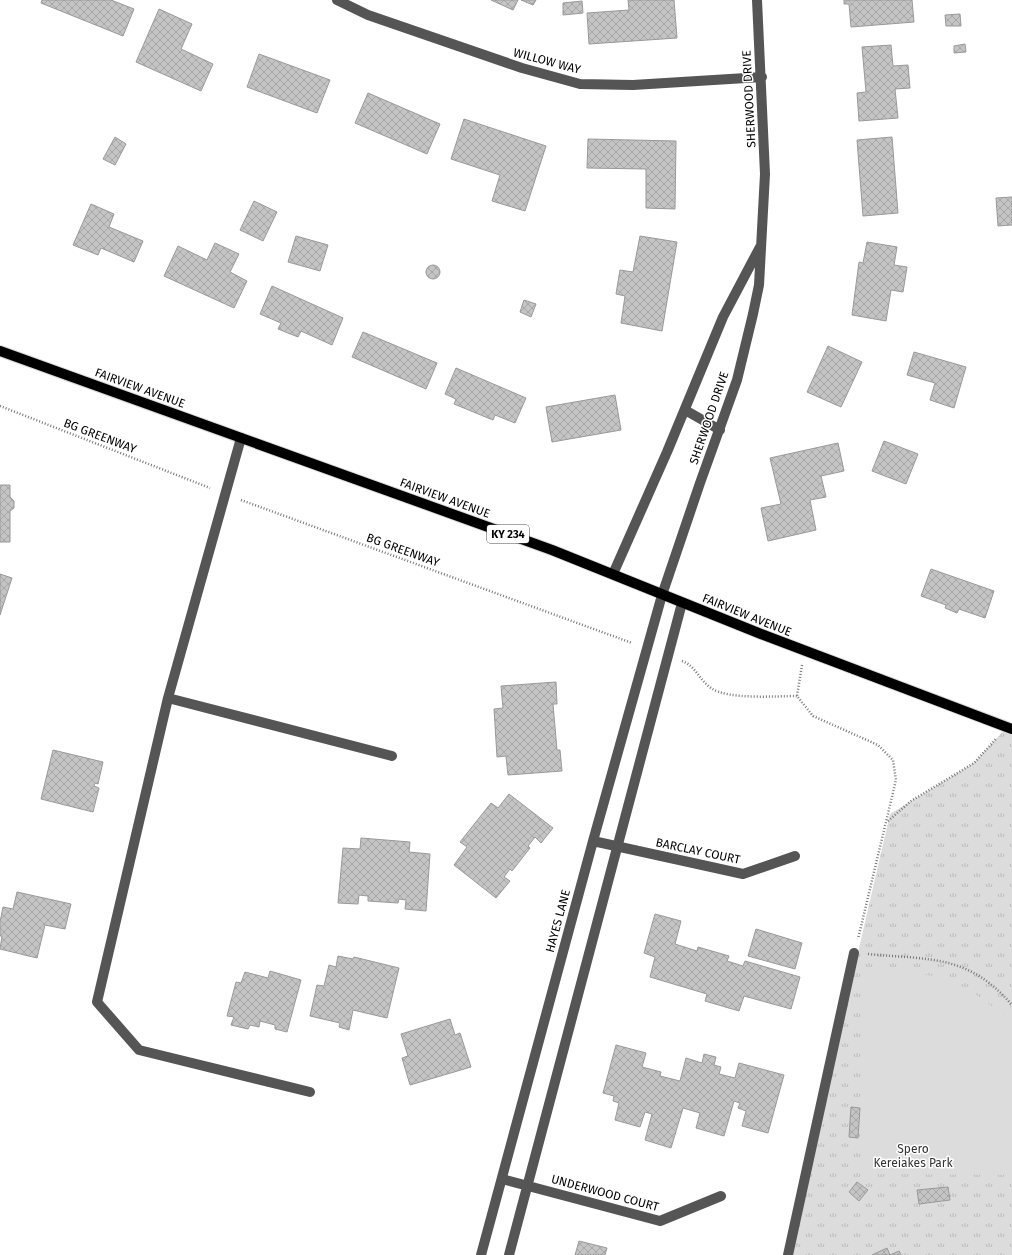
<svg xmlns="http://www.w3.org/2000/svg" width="1012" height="1255" font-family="'Fira Sans',sans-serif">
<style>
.park{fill:url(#park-tufts)}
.pitch{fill:#dcdcdc}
.building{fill:url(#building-cross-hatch);stroke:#999}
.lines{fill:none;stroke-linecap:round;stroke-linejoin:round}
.major-casing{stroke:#dbdbdb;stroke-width:12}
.path{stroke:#777;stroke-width:2.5;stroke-dasharray:1 2;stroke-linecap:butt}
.minor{stroke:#555;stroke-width:10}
.major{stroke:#000;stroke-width:10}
.labels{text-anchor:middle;stroke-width:3;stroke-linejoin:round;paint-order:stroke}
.shield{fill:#fff;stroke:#4c4c4c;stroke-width:1}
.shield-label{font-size:11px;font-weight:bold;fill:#000}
.street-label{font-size:12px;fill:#000;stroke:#fff}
.park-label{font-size:12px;fill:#333;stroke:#fff}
</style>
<defs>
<pattern id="park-tufts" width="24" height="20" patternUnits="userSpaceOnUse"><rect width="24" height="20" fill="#dcdcdc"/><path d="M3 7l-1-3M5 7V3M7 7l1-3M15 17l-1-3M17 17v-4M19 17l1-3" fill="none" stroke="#bbb"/></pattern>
<pattern id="building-cross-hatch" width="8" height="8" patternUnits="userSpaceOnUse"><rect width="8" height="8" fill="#c4c4c4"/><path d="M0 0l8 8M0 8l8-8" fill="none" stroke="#a7a7a7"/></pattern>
</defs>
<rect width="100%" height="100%" fill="#fff"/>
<path class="park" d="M1007,727L1012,729V1255H788L890,814L974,763Z"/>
<path class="pitch" d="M885,968L939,977L969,990L1012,1020V1175L862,1174L864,970Z"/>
<path class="building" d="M42,0H111L134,9L123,36L41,3Z
M491,0H518L513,10Z
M521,0H536L533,5Z
M628,0H674L677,38L589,44L587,13L629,10Z
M844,0H912L914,22L851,27L849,4H844Z
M582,1L583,13L563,15V3Z
M159,9L192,24L181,49L213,64L201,91L136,62Z
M960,14L961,26H946L945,15Z
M965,44L966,52L954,53V46Z
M891,45L893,66L908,65L910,88L895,89L898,118L859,121L857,93L866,92L862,47Z
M259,54L330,80L317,113L247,87Z
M368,93L440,124L427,154L355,123Z
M464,119L546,146L525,211L492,201L500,175L451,159Z
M115,137L126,144L115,165L103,159Z
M892,137L898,213L863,216L857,140Z
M588,139L676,141L675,209L646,208V169L587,168Z
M1012,197V225L998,226L996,198Z
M254,201L277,212L263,241L240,230Z
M91,204L114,214L109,227L143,241L134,262L101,248L98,255L73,245Z
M296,236L328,245L320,271L288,262Z
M640,236L677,242L662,331L621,323L625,296L616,294L620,270L633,272Z
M867,242L897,247L894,265L907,267L903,292L891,290L886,321L852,315L859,262L863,263Z
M215,243L239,254L230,272L247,281L234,308L164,276L178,246L207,260Z
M426 272a7 7 0 1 1 14 0a7 7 0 1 1-14 0Z
M272,286L343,318L332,345L301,331L298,337L278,329L281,323L260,314Z
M524,300L536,304L531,317L520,312Z
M363,332L437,363L426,389L352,357Z
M828,346L862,362L841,407L807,392Z
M914,352L966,367L954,408L930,400L935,383L907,375Z
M456,368L526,398L515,423L495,415L493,420L454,404L456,399L445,394Z
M615,395L621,430L552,442L546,407Z
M884,441L918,454L906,484L872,471Z
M838,443L844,471L821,476L826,497L810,500L816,530L768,541L761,508L781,504L770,458Z
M0,485H10V497L14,501V508L10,511V542H0Z
M931,569L994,591L985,618L959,609L957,613L945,608L946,605L921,596Z
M0,574L12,578L0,615Z
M556,682L557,704H553L557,750H560L562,771L508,775L506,756L497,757L494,709L503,708L501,686Z
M53,750L103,762L98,784L95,783L94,786L99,788L93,812L41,799Z
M509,794L553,828L541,843L535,837L528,846L530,848L512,871L510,869L504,877L510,881L496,898L454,865L467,847L460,842L491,803L498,808Z
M361,838L410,842L409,852L430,854L426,911L405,909L406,900L399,899L398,903L368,901V896L359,895L358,904L338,903L343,848L360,849Z
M17,892L71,904L65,929L45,925L37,958L0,949L2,936H0V922L3,907L13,909Z
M655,914L681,921L675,944L697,951L698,947L729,956L727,961L743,966L745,961L800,977L791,1009L744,996L739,1011L705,1001L707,994L650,977L655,957L644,953Z
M756,929L802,943L795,969L748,956Z
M338,956L353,959L354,957L399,968L387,1018L353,1010L349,1030L339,1027L340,1023L310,1016L317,985L324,986L329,965L336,967Z
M270,971L301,980L287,1032L275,1029V1025L260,1021L259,1027L250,1025L248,1029L231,1025L234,1017L227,1016L236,982L241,983L245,972L268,978Z
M450,1019L455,1035L460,1033L471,1067L410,1085L402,1058L408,1056L401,1034Z
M616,1045L646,1053L642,1067L661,1072L660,1076L680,1081L686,1058L702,1063L704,1054L716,1057L714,1065L721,1067L719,1074L735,1078L739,1063L784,1075L768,1133L742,1126L746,1111L738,1108L740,1103L734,1101L724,1136L696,1128L700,1113L683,1108L671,1148L645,1140L652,1114L645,1112L640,1127L615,1120L619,1103L613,1101L614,1096L603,1093Z
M851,1107L860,1108L858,1138L849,1137Z
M857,1182L868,1190L859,1201L849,1192Z
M948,1187L950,1200L919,1204L917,1190Z
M579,1241L607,1248L605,1255H575Z
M887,1248L890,1255L899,1251L901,1255H872Z"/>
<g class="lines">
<defs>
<path id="major" d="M0,351L552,550L761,634L1012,729"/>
</defs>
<use href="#major" class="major-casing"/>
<path class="path" d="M0,406L210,488
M241,500L632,643
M682,661C696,666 699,680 711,688C728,700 776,696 797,696
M802,665L797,696L813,716L878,745L893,760L896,780L858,939
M888,821L911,801L974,763L996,739
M868,954C930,960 968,954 1012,1005"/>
<path class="minor" d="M337,0L368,15L522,68L580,84L633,85L762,77
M685,410L720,430
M241,438L168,698L97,1002L139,1050L310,1092
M613,574L667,452L723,317L760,247
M168,698L392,756
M593,841L743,874L795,856
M502,1179L660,1221L721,1196
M481,1255L593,841L662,595L700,483L737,380L753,314L759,285L765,174L757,0
M509,1255L682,603
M788,1255L854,953"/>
<use href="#major" class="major"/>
</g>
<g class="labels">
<rect class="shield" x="487" y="525" width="42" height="18" rx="3"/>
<g class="shield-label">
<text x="508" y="538">KY 234</text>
</g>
<g class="street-label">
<text transform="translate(547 61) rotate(15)" y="4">WILLOW WAY</text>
<text transform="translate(749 99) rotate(-93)" y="4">SHERWOOD DRIVE</text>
<text transform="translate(140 388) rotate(20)" y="4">FAIRVIEW AVENUE</text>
<text transform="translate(709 418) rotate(-71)" y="4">SHERWOOD DRIVE</text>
<text transform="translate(100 436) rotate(21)" y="4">BG GREENWAY</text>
<text transform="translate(445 498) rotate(20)" y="4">FAIRVIEW AVENUE</text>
<text transform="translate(403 550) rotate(20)" y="4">BG GREENWAY</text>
<text transform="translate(747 615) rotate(22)" y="4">FAIRVIEW AVENUE</text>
<text transform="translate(698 851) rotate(12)" y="4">BARCLAY COURT</text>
<text transform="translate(558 921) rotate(-75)" y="4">HAYES LANE</text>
<text transform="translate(605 1193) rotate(15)" y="4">UNDERWOOD COURT</text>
</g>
<g class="park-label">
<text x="913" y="1153">Spero<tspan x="913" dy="14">Kereiakes Park</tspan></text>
</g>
</g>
</svg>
